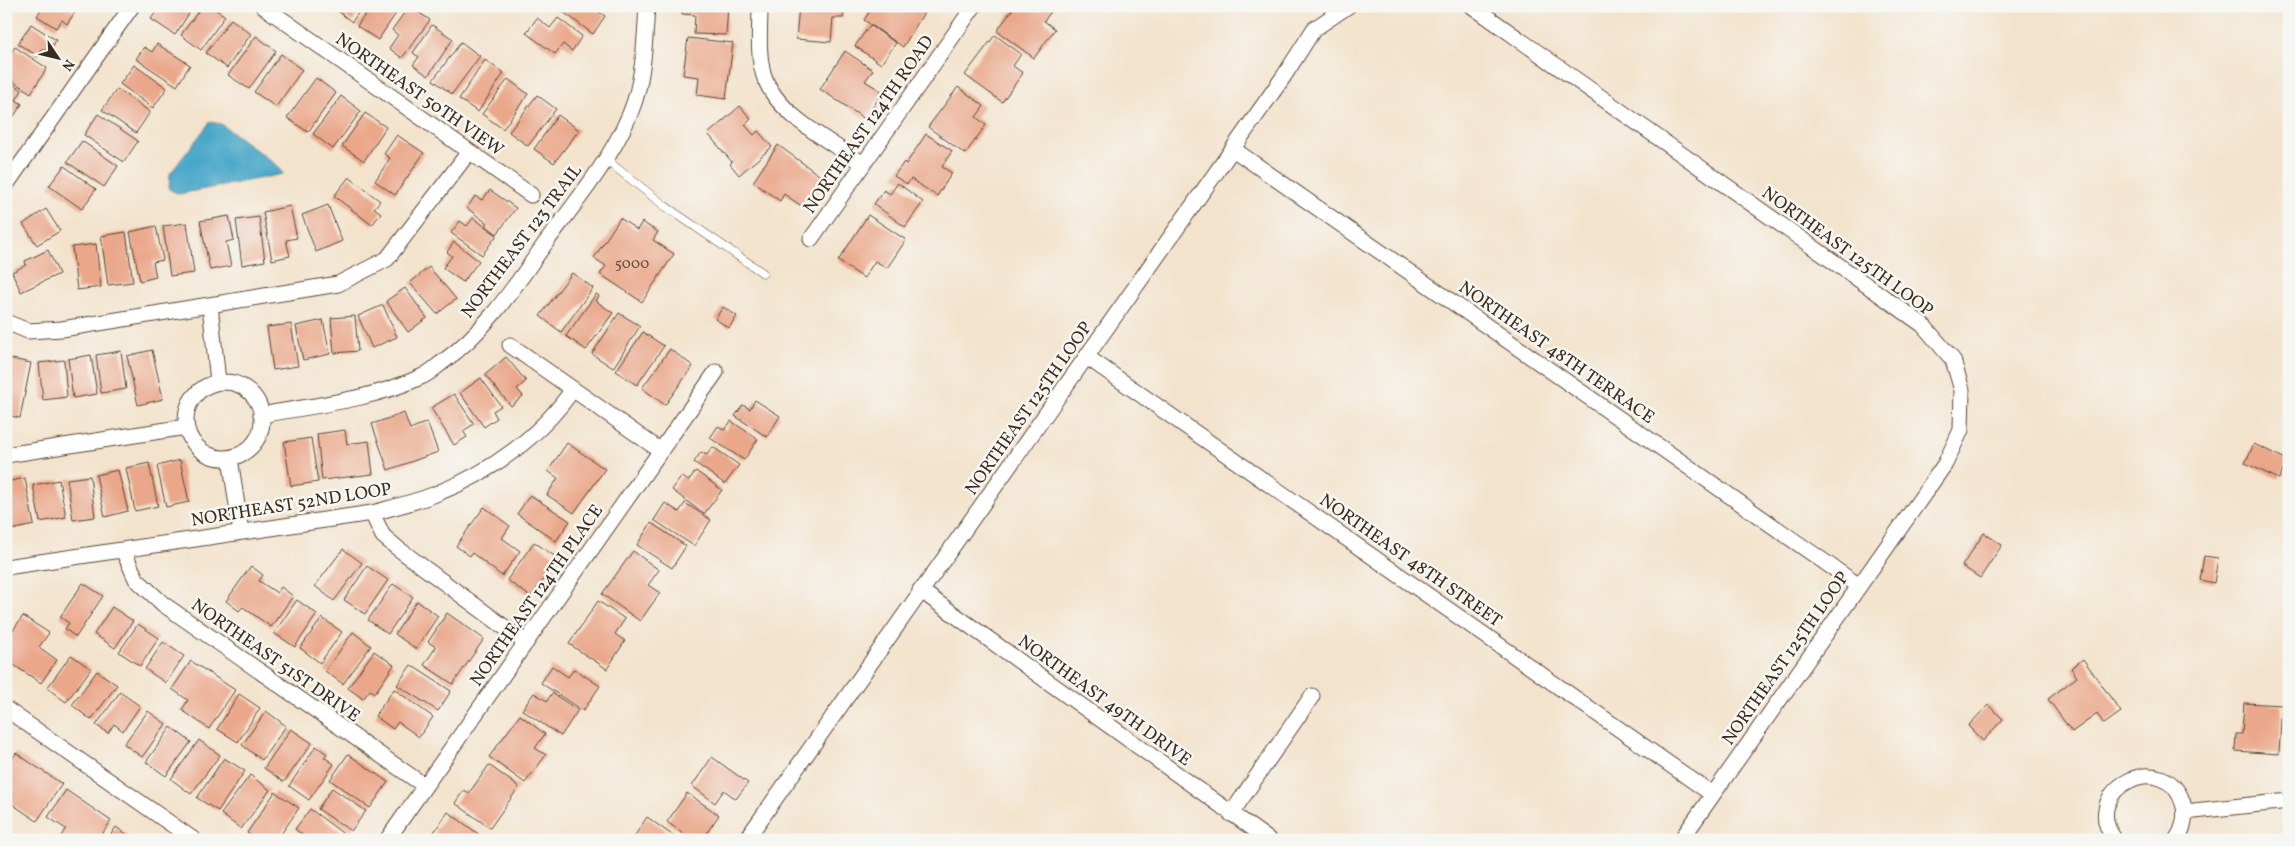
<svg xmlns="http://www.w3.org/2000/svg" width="2295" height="846" font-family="Vollkorn,serif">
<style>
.water{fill:#4aa7c9;stroke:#426874}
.building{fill:#eaa78a}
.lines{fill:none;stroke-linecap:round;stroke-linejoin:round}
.lane-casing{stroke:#574638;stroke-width:9}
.street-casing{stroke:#574638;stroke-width:17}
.lane{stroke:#fff;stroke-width:8}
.street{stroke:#fff;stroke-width:15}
.labels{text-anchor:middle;stroke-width:5;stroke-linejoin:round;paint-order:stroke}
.number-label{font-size:15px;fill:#674939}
.street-label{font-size:18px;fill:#3b2a1e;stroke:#f6f6f2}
</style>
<rect width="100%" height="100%" fill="#f6f6f2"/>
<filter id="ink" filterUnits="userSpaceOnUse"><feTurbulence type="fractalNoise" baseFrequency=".02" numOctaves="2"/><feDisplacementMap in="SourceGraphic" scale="10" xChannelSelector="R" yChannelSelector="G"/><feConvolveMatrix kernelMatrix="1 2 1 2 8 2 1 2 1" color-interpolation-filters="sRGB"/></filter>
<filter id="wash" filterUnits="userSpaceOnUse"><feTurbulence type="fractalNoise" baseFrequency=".0096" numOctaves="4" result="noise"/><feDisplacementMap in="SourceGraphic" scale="20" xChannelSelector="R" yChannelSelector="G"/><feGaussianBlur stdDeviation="1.12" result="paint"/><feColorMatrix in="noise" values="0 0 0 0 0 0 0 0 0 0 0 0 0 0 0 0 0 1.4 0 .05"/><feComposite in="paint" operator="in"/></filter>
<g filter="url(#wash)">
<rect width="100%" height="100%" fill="#f3e3cc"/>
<path class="water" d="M210,122L221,124L279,167L283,174L179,194L169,189L170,174Z"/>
<g id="blocks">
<path class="building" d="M43,6H67L75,12L67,24L62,20L56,28L37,16Z
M160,6H194L175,35L151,19Z
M202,6H211L225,16L201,50L181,35Z
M331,6H363L352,22Z
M371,6H401L378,40L357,26Z
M409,6L430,20L402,58L389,48L398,35L392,30Z
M555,6H591L605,16L593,34Z
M683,6H728L726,35L694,34L695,15L682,14Z
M799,6H844L843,18H833L831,42L796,39Z
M873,6H928L903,47L864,20Z
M1015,6H1055L1044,21L1055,29L1034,58L997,31Z
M537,18L550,28L558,18L582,36L572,51L563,44L555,54L526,33Z
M231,19L251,34L227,68L206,53Z
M31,24L56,40L49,52L43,48L38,56L18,44Z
M432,25L453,39L428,76L413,65L419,57L413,53Z
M870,25L896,43L881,64L855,46Z
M995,35L1021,54L1013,66L1023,73L1002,102L965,75Z
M256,36L276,51L249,89L228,75Z
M688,38L733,43L726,99L697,95L699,77L683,75Z
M461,42L480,56L452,94L433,80Z
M157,44L190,65L177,86L136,59L144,47L152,52Z
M15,47L47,68L31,93L6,77V59Z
M845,51L873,70L865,81L883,92L865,119L820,89Z
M281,54L302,70L276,107L254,92Z
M485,60L504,73L478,112L459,99Z
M134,65L167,88L153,108L120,84Z
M316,78L336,93L308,132L287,118Z
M6,79L22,90L16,100L22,104L12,119L6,115Z
M508,79L528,94L503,129L482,114Z
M958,87L984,106L976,117L986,125L965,154L928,127Z
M117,89L150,112L136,133L102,110Z
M537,95L556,109L528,146L509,132Z
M341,96L361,111L333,149L313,134Z
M740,106L751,119L745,125L754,135L758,131L772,147L739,175L730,164L732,162L708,134Z
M365,113L386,127L364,161L342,146Z
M98,114L138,141L124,162L84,135Z
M558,115L579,130L554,163L534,149Z
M926,134L952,151L942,167L952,173L937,196L911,179L907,184L894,176L904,162L906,164Z
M397,135L424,153L395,195L375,181L390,158L384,154Z
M82,141L118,166L104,187L67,162Z
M778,145L823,178L803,207L784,194L780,201L753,182Z
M64,166L96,189L82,209L49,186Z
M349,177L380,201L374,208L381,213L372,225L334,196Z
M898,183L923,202L905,227L874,204L884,190L890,194Z
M490,190L516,208L497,234L485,225L487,223L467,208L475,196L482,200Z
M328,205L342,241L316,252L302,215Z
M290,206L297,238L286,240L290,256L272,260L263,212Z
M46,209L60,231L37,245L23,224Z
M868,215L906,240L887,268L875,261L864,278L838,261Z
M229,216L234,240L226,242L231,266L210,270L200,221Z
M259,217L265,261L242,265L236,220Z
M473,218L497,235L482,255L451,233L460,221L467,226Z
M620,218L637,230L642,222L658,232L653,240L674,254L642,302L600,274L606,266L594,258Z
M187,223L194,273L170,276L163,226Z
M156,226L163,260L153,262L156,277L140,281L130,232Z
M126,232L133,282L108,285L101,236Z
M454,242L479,261L463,282L443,268L452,256L447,252Z
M96,244L101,287L77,290L72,247Z
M48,250L59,274L21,292L12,272L26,265L25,261Z
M429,267L456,299L437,314L410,283Z
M572,273L593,288L561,332L540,316Z
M405,288L427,318L408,332L386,301Z
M596,294L599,296L596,301L613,313L586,350L566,336Z
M383,305L397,337L372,348L358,316Z
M723,307L737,316L729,328L715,319Z
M619,313L640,326L613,368L592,354Z
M355,316L358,351L334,353L331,318Z
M323,320L330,354L303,360L296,326Z
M291,324L298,366L273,370L267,327Z
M643,332L664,346L637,385L616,371Z
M670,349L693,366L665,405L642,388Z
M152,350L163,399L138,405L127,356Z
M121,351L126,389L101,393L96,355Z
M91,355L97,394L73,398L68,359Z
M506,357L526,381L517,389L523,396L511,406L485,375Z
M7,358L31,363L20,418L6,415Z
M64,360L67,397L43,400L39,363Z
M481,378L501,406L493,411L497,418L484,427L460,393Z
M454,394L474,424L463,431L467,437L454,445L431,408Z
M755,400L780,416L767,437L735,416L743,405L750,409Z
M404,413L410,429L427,422L438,452L388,470L372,424Z
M731,421L758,439L744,460L710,438L718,426L725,430Z
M345,430L347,444L369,441L373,474L322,480L317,434Z
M311,438L318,482L291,486L284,442Z
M567,443L605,469L574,513L547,495L558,478L548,471Z
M2254,444L2288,460L2279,479L2245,463Z
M713,447L739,465L725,484L694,462L701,452L707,455Z
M180,460L189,502L166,507L157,466Z
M149,463L158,506L135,511L126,468Z
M118,470L128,511L105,517L96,475Z
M696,471L722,490L704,514L672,490L682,476L688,481Z
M90,476L95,517L73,520L67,479Z
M25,478L34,525L6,531V482Z
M59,480L66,517L40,522L33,485Z
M530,495L570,521L556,541L517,514Z
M665,503L679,512L685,503L711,520L694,546L654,520Z
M484,507L510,526L502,538L520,551L502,576L472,553L470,556L456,546Z
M651,523L686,546L672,568L637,545Z
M1984,533L2002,545L1980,578L1962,566Z
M534,542L559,559L531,597L507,580Z
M343,549L362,563L334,601L315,586Z
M633,551L659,570L648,585L660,593L640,621L602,594Z
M2204,556L2218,558L2214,583L2200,580Z
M251,566L263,575L259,581L277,593L281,587L293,596L271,627L243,607L239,611L226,601Z
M367,566L388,580L365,614L344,600Z
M83,583L103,596L76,637L65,629L69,623L60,617Z
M393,584L413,597L388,634L368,620Z
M297,600L317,614L295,647L274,633Z
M417,601L438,616L416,649L395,634Z
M598,601L625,619L615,634L625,641L607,669L569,644Z
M112,607L133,621L115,648L94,634Z
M447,613L484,639L453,684L424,665L436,647L428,642Z
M23,616L49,633L39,647L57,660L41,683L6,660V640Z
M322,618L342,632L320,663L300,648Z
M138,624L159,638L140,666L119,652Z
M353,632L371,646L343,684L325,671Z
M163,642L184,656L166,683L145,669Z
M374,651L394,665L375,693L370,690L363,699L348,688Z
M71,655L91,669L66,702L47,688Z
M2083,659L2121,712L2104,724L2097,714L2072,732L2048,699L2077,677L2071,668Z
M191,661L235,690L209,729L182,710L188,700L172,689Z
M411,665L451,691L438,711L397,685Z
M552,666L568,677L574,669L600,686L583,711L541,683Z
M97,671L117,685L91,720L72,705Z
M394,689L433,717L419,737L398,722L393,729L375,716Z
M120,692L140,706L123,731L114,724L108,733L96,725Z
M534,693L547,701L552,693L578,710L561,736L522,710Z
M239,694L260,708L238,742L217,729Z
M2244,703L2282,705L2279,754L2235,751L2236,734H2242Z
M1988,705L2003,719L1983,741L1968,726Z
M148,711L166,724L142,757L124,744Z
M266,711L286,726L262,760L242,745Z
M520,715L545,734L535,748L546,755L525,783L489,757Z
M171,727L191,742L166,776L146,762Z
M291,729L312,743L284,782L264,768Z
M199,740L220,755L191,794L171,779Z
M316,746L327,754L324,757L334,764L309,800L289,786Z
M16,753L62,784L37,821L9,802L13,796L6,791V768Z
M348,754L388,782L370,808L330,780Z
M712,757L748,783L736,799L724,790L715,803L692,786Z
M224,758L245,771L218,811L197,798Z
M489,765L519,787L490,828L455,803L464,790L469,793Z
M250,775L270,790L241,829L221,814Z
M332,788L366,811L351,831L318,809Z
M66,790L111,821L98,840H58L66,829L48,817Z
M275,792L299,808L277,840H258L247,833Z
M687,793L719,815L702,840H693L667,822Z
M310,809L349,838L348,840H309L295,829Z
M448,812L487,840H445L434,832Z
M647,817L679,840H632Z
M116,827L135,840H107Z"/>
</g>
</g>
<g filter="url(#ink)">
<use href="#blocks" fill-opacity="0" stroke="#574638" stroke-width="1"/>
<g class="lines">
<defs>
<path id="lane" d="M605,159L665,206L763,273"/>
<path id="street" d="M263,6L531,195
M760,6C760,28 757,55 764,76C777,115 830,141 863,164
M1472,6L1923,325L1953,360L1962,390L1961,430L1945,464L1681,840
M1233,149L1859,586
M6,185L132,6
M811,239L974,6
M210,305L218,382
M6,322L28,331L62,329L338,284L387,259L469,152
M510,345L661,451
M1087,357L1712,794
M186 420a38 38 0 1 1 76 0a38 38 0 1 1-76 0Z
M261,415C316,405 372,400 423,376C430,373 437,366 444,361C488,329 516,284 547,241C578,199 619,150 635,100C644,72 645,36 647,6
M6,455L186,427
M230,458L241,532
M372,513L383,536L396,547L526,643
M123,550L136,579L163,604L425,786
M6,567L372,513C394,507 417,502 438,493C491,472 541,436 573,389
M920,590L1269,840
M6,709L194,840
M2185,812L2289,801
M1231,814L1312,696
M387,840L716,372
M746,840L1284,76L1314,29L1348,6
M2115,840C2076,790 2168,743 2184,807C2186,818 2183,831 2176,840"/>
</defs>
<use href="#lane" class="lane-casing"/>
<use href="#street" class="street-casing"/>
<use href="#lane" class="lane"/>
<use href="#street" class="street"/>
</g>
</g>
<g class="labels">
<g class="number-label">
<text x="632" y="268">5000</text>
</g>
<g class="street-label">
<text transform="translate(420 94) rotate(35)" y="6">NORTHEAST 50TH VIEW</text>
<text transform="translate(868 124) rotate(-55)" y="6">NORTHEAST 124TH ROAD</text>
<text transform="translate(521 241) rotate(-53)" y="6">NORTHEAST 123 TRAIL</text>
<text transform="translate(1848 251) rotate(36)" y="6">NORTHEAST 125TH LOOP</text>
<text transform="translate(1557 352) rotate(35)" y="6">NORTHEAST 48TH TERRACE</text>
<text transform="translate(1028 408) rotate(-55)" y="6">NORTHEAST 125TH LOOP</text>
<text transform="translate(291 504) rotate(-9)" y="6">NORTHEAST 52ND LOOP</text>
<text transform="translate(1411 560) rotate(35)" y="6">NORTHEAST 48TH STREET</text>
<text transform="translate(536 595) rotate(-55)" y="6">NORTHEAST 124TH PLACE</text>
<text transform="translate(1785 658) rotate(-55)" y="6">NORTHEAST 125TH LOOP</text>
<text transform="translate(276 660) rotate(35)" y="6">NORTHEAST 51ST DRIVE</text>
<text transform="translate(1105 700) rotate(36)" y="6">NORTHEAST 49TH DRIVE</text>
</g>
</g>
<rect width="2295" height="846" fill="none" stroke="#f6f6f2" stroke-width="25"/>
<g transform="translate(58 58) rotate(125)" stroke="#f6f6f2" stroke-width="4" paint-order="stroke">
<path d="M0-4L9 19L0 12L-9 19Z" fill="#3b2a1e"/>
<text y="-8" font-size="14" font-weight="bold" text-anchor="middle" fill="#3b2a1e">N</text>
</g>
</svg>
